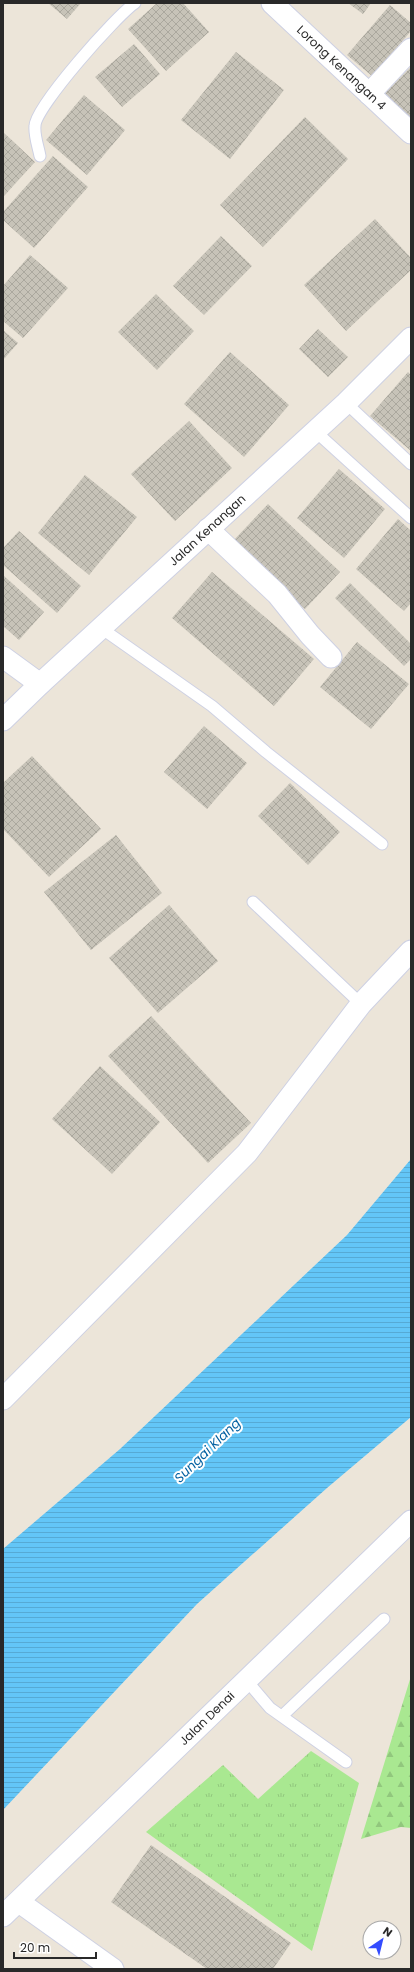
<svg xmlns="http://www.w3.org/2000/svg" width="414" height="1972" font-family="Poppins,sans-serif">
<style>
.grass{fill:url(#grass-tufts)}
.forest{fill:url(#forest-firs)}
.water{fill:url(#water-rules)}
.building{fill:url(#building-cross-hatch)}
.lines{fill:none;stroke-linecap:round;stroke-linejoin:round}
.lane-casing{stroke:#ced1e3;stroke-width:13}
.street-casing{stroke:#ced1e3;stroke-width:23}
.lane{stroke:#fff;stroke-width:11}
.street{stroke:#fff;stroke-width:21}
.labels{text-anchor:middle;stroke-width:4;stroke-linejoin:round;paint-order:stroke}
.street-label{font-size:12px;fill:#292929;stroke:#fff}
.water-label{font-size:13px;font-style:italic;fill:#0361a2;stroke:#fff}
</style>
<defs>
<pattern id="grass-tufts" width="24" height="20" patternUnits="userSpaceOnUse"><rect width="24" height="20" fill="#a9e891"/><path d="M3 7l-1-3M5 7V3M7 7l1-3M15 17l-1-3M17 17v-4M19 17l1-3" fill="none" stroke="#91c77d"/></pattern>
<pattern id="forest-firs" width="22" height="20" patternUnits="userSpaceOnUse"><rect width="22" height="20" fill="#a9e891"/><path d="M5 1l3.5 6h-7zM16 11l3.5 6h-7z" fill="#91c77d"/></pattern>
<pattern id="water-rules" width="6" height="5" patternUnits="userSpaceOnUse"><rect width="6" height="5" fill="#63c6f7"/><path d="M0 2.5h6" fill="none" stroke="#56aad4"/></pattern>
<pattern id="building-cross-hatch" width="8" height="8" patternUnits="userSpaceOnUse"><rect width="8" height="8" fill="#c7c3b8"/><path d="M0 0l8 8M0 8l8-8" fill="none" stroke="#aba89e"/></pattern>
</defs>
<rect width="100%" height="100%" fill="#ece5d9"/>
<path class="grass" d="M311,1751L359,1783L312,1951L146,1832L223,1765L258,1799Z"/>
<path class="forest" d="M411,1676V1828L401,1827L361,1839Z"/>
<path class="water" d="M411,1159V1417L327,1488L197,1604L3,1810V1549L120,1449L347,1235Z"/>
<path class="building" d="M48,3H81L67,19Z
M157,3H183L209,32L166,71L128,29Z
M348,3H371L363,14Z
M390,5L411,23V31L372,76L347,55Z
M134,44L160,74L122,107L95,77Z
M236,52L284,90L230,159L181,120Z
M411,67V122L383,95Z
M84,95L125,130L87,175L46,140Z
M305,117L348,159L263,247L220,205Z
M3,132L35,162L3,197Z
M53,156L88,187L34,248L3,220V212Z
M375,219L411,258V270L346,331L304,285Z
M221,236L252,266L204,315L173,286Z
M30,255L68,288L23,338L3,321V286Z
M156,294L194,331L157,370L118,332Z
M318,329L348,357L328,377L299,349Z
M3,330L18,343L3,360Z
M230,352L289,405L244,457L184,404Z
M408,372L411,375V451L370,416Z
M189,421L232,468L175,521L131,474Z
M339,469L385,509L344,558L297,518Z
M85,475L137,517L89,575L38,533Z
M268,504L340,572L305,609L233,541Z
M398,519L411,531V603L404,611L356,569Z
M19,531L81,586L57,613L3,565V548Z
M212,572L314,659L274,706L172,618Z
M3,575L44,612L19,640L3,626Z
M350,583L411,644V659L404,666L335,598Z
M357,642L409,684L371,729L320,687Z
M204,726L247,763L207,809L164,772Z
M32,756L101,829L49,877L3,829V783Z
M290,783L340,832L308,865L258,816Z
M116,835L162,893L91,950L44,892Z
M169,905L218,961L158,1013L109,958Z
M151,1016L251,1123L208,1163L108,1056Z
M100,1066L160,1122L112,1174L52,1119Z
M151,1845L291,1943L273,1969H207L111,1902Z"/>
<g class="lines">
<defs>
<path id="lane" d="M40,156C38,146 34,135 35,126C35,107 117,15 135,3
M346,403L411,464
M315,431L411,518
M101,628L212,706L266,752L382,844
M253,902L361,1004
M247,1681L270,1708L346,1762
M282,1716L384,1619"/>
<g id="street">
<path id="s1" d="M272,3L411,133"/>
<path d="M369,94L411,49"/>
<path d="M208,529L277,594L310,635L331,657"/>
<path d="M3,657L40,684"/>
<path id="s2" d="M3,720L40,684L346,403L411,338"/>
<path d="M3,1399L247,1153L361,1004L411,951"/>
<path d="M19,1902L113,1969"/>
<path id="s3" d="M3,1916L411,1521"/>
</g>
</defs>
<use href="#lane" class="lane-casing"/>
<use href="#street" class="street-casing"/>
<use href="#lane" class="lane"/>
<use href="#street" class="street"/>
</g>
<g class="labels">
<g class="street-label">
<text dy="4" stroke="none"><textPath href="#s1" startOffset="95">Lorong Kenangan 4</textPath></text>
<text dy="4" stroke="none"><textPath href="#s2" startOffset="279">Jalan Kenangan</textPath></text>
<text dy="4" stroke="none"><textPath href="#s3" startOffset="284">Jalan Denai</textPath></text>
</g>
<g class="water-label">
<text transform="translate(207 1450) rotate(-44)" y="5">Sungai Klang</text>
</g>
</g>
<rect width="414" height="1972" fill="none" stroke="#292929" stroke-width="8"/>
<g transform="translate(382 1940) rotate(35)"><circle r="19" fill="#ffffff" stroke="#a9a9a9"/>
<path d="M0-3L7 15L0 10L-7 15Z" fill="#344cff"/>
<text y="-6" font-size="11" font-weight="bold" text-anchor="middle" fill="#292929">N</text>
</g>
<path d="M14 1952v6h82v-6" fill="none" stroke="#292929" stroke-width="2"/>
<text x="20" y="1952" font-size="12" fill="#292929" stroke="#ffffff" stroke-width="3" paint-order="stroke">20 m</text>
</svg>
